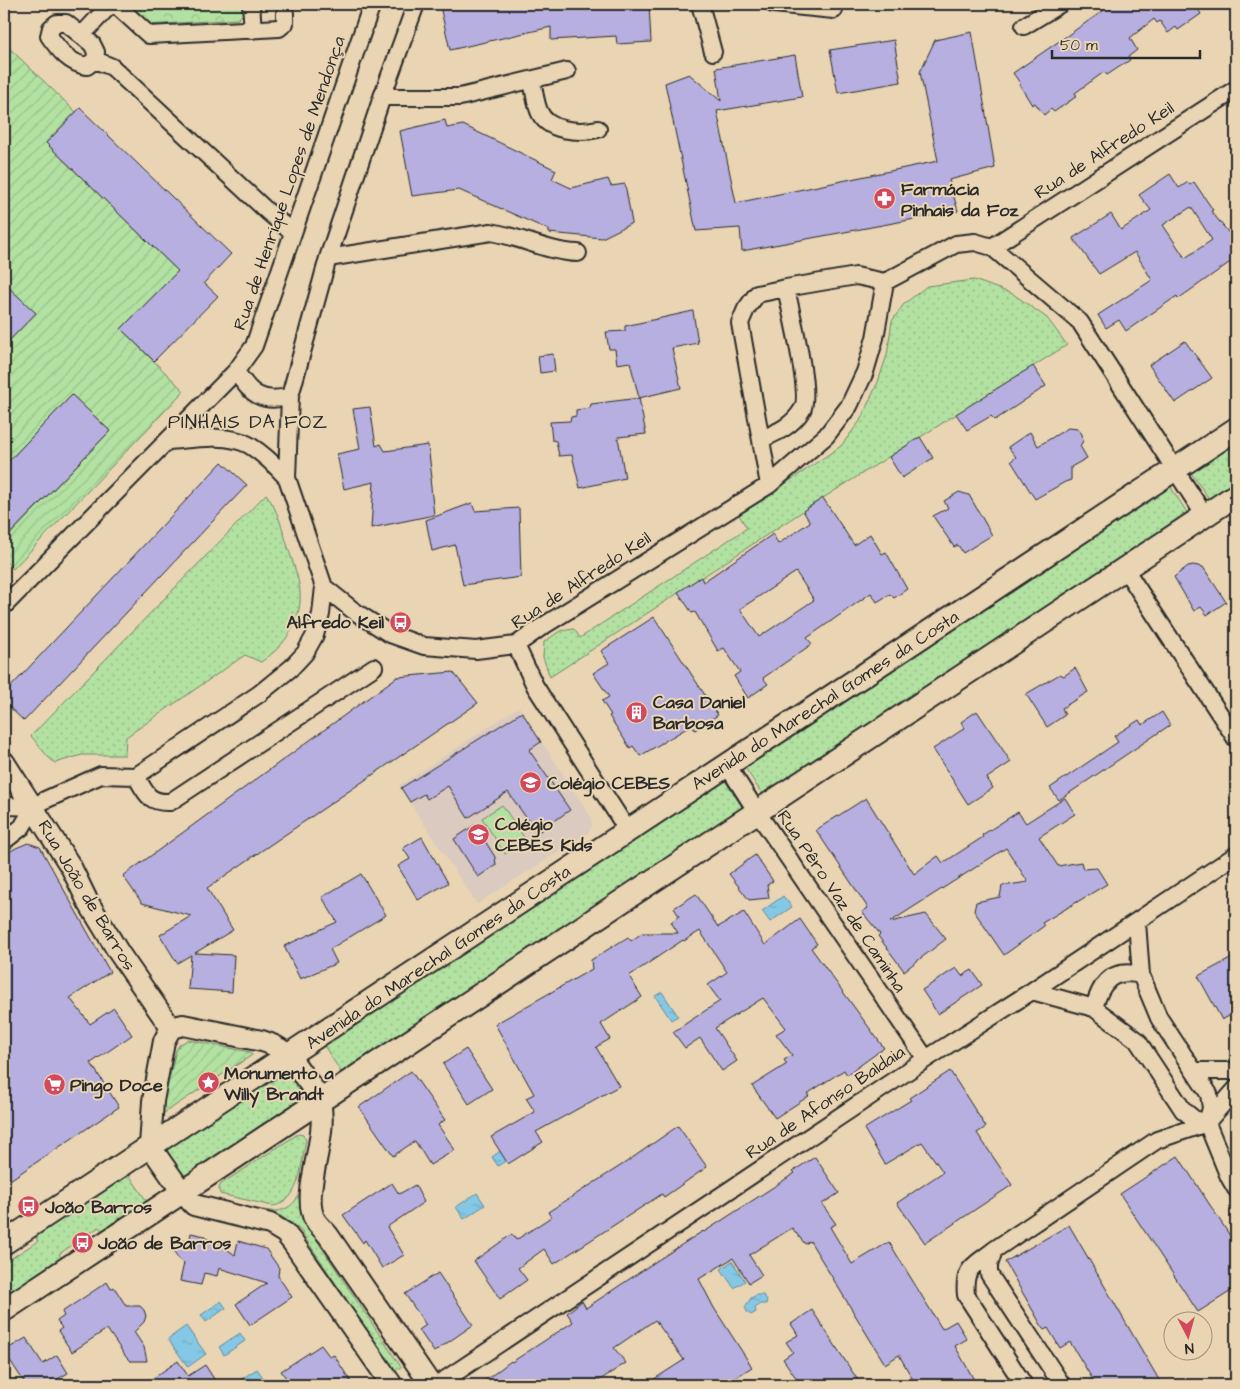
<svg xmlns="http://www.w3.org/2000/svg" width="1240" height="1389" font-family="'Architects Daughter',sans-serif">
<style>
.built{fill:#dacac0}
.grass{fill:url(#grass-dots);stroke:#6e8666}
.forest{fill:url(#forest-crowns);stroke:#6e8666}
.garden{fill:url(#garden-furrows);stroke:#6e8666}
.pitch{fill:#b2e1a1;stroke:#6e8666}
.water{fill:url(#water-ripples);stroke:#60899b}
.building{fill:#b6afe0;stroke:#2b2b2b;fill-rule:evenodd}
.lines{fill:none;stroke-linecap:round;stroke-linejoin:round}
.minor-casing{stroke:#2b2b2b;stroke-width:20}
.tertiary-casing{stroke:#2b2b2b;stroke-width:24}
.secondary-casing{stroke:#2b2b2b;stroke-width:26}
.minor{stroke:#e9d5b3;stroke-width:16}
.tertiary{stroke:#e9d5b3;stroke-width:20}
.secondary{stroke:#e9d5b3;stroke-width:22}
.labels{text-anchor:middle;stroke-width:4;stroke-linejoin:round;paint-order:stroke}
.street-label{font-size:18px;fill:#2b2b2b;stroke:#e9d5b3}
.poi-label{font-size:18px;font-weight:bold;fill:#2b2b2b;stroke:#e9d5b3;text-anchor:start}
.neighbourhood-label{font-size:19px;letter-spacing:1px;fill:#2b2b2b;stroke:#e9d5b3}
</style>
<defs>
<pattern id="grass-dots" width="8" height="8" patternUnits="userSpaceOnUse" patternTransform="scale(1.25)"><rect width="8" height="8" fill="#b2e1a1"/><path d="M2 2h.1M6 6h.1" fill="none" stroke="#99c18b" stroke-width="1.8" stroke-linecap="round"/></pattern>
<pattern id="forest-crowns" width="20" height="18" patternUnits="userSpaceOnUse" patternTransform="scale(1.25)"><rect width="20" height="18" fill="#b2e1a1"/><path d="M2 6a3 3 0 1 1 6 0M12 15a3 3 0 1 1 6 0" fill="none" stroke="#99c18b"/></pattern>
<pattern id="garden-furrows" width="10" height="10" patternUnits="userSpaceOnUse" patternTransform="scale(1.25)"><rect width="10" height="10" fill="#b2e1a1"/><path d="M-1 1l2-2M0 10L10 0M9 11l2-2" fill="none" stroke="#99c18b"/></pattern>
<pattern id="water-ripples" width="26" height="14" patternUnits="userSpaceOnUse" patternTransform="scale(1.25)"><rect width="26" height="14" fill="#84c8e5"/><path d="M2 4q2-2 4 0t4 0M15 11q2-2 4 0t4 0" fill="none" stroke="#72acc5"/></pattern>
</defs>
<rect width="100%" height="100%" fill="#e9d5b3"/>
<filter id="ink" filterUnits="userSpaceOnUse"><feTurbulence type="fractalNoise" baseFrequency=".02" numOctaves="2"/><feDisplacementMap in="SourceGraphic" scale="10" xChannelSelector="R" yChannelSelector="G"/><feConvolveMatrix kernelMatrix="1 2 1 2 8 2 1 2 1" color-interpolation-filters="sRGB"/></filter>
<g filter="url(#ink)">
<path class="built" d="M519,707L591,817L592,826L588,833L477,904L399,786Z"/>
<path class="grass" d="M974,280L1013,294L1047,318L1067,345L823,498L550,677L543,657L544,642L560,631L574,629L580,638L747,528L739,515L841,446L860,421L878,382L887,355L892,321L904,304L927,286Z
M1236,439V485L1210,500L1191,473L1192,469Z
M1170,486L1188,514L764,797L744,766Z
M266,494C278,510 282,528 288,547C292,561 299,577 300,592C302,622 285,646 261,662L245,655L126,737L125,755H82L55,763L48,757L31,736Z
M724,779L744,810L343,1075L323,1044Z
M286,1068L306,1099L185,1179L165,1147Z
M298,1134L303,1135L306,1140C301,1163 301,1202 273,1206L220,1194L219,1188L221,1184Z
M127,1172L148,1203L104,1233L99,1227L59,1254L63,1260L4,1299V1263L38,1241L34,1234Z
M302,1188L301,1203L310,1230L401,1367L394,1371L300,1230L281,1216L263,1210C283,1214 295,1207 302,1188Z"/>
<path class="forest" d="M126,4H244V13L238,19L147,25Z"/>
<path class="garden" d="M4,43L76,112L46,143L178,271L121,329L184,391L13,569L4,560V541L110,431L72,395L4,466V346L35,313L4,283Z
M188,1040L250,1052L252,1055L164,1113L162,1109L176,1050L180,1044Z"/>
<path class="pitch" d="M502,805L526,840L505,854L482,818Z"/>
<path class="water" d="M783,896L792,907L770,922L762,911Z
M662,992L678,1016L671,1020L655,996Z
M516,1140L523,1149L498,1166L492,1157Z
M477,1193L485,1205L464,1219L456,1207Z
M732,1261L745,1281L734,1288L721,1269Z
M756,1295H763L767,1300L766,1304H760L755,1308L756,1312L751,1315L747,1312L745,1307L751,1298Z
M221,1301L226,1308L206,1322L201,1315Z
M186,1326L206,1354L188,1367L168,1339Z
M240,1333L245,1341L224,1355L219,1347Z
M257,1369L267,1383L264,1385H232Z"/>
<path class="building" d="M451,4H548L549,7L649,4L651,42L617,44L616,36L551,40V27L450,50L440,6Z
M1113,4H1195L1201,14L1178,30L1176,27L1168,33L1160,21L1157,23L1154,19L1130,38L1137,50L1128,57L1130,60L1107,75L1104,72L1075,93L1077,96L1054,112L1051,109L1044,115L1035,103L1032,105L1019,84L1020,83L1013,73Z
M972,32L995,168L949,180L958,211L742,251L740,228L696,231L665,83L689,74L721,101L716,68L795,55L802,97L717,111L736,203L938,161L920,72L935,40Z
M894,40L901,82L838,93L830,50Z
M80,108L231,254L204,283L218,296L154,361L121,329L178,271L46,143Z
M445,120L447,128L463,125L556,170L552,179L571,188L608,179L611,186L625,184L632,223L602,238L549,233V230L459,190L412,196L400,131Z
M1170,174L1179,188L1188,182L1190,185L1194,182L1213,210L1211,211L1236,242V258L1178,299L1177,296L1126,331L1119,320L1106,328L1098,315L1152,280L1135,252L1099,274L1073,238L1111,214L1121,230L1151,210L1139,195ZM1191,207L1212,240L1185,258L1163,225Z
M4,283L36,313L4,346Z
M693,311L698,343L672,348L681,388L639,398L630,362L617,364L615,349H609L606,332L625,331V326Z
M1185,341L1212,378L1175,403L1149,365Z
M553,354L555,371L540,373L538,356Z
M1033,366L1046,386L995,420L991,416L967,430L956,414Z
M72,395L110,431L4,540V466Z
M639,398L646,434L618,437L625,478L580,488L572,455L559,456L556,441L552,440L550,422L570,421L571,417L576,416V410L590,408L591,404Z
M370,407L376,446L381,444L385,451L428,445L432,478H430L434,515L371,528L374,482L344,489L337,454L360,449L353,409Z
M1068,428L1078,429L1082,434L1083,441L1080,446L1087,458L1071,467V480L1065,482L1035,499L1011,461L1016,457L1008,447L1030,432L1038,446Z
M920,437L933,458L902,478L889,457Z
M222,462L247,485L24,721L4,702V694Z
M959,492L969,495L992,535L963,553L958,545L954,547L933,516L948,508L944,501Z
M823,498L854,545L870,534L882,554L886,552L907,589L894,598L890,594L877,602L871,593L807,638L812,644L763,678L768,684L748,698L734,676L740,672L724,648L718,651L695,612L692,613L678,592L701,577L703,582L773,534L778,544L810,522L803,511ZM796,572L814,600L759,637L740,609Z
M472,503L475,511L519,508L521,577L463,585L455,545L432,551L426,520Z
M1193,565L1203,567L1226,602L1207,615L1201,607L1194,611L1174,577L1188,566Z
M654,617L718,715L695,730L692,725L640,756L633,746L630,748L609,716L611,715L602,701L609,697L593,673L609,663L601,651Z
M1075,668L1088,692L1062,708L1065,715L1047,727L1026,694L1060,674L1064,676Z
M453,672L478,703L207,888L233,930L195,953L234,955L232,992L188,989L191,955L177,963L160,935L191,916L142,903L123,876L397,677Z
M977,711L1011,762L987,778L993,788L968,804L933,749L965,728L961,722Z
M522,712L541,742L529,750L570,810L537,833L508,792L468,818L448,786L427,799L424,794L410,802L401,788Z
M1162,712L1170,725L1059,800L1050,788L1118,742L1114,736L1139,720L1142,725Z
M866,798L914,874L938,856L943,863L983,837L982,835L1018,812L1026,823L1065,798L1075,814L1039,837L1058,866L1081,862L1083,869L1097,868L1107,884L1042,923L1044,926L1004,955L974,911L976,902L1000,897L1002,886L1028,882L1006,848L890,922L926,914L946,939L904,971L878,936L880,934L862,912L868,908L816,830Z
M475,825L495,857L496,865L478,877L454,839Z
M422,837L448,883L418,900L398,866L410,859L403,848Z
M28,843L40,847L110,972L70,998L90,1024L114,1008L132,1035L91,1063L119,1107L4,1184V855L16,848Z
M755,855L773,881L767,885L769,898L749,900L729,874Z
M361,874L386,915L330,949L337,963L300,979L284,946L337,922L322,897Z
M696,894L718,927L744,912L765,945L800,919L817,944L811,948L884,1048L847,1075L844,1070L807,1094L809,1096L775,1118L752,1086L787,1064L784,1060L792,1055L776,1034L786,1028L763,998L715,1028L737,1061L722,1071L700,1038L685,1048L673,1032L720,1001L708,985L727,972L700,931L684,941L683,940L629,976L642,997L601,1024L610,1039L596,1047L619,1086L536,1132L543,1142L508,1164L491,1137L535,1112L526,1098L534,1094L495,1024L592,969L591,960L628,937L631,941L642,933H678L671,922L679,916L674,908Z
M1236,956V1012L1222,1020L1198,976Z
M956,968L962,976L972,970L982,985L938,1014L922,990Z
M466,1049L492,1089L469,1104L443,1064Z
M411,1071L445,1120L438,1125L455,1150L430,1165L415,1141L393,1156L359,1107Z
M950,1071L986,1127L977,1133L1012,1185L925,1243L897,1203L943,1172L922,1142L885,1164L864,1129L911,1100L909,1098Z
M678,1126L707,1167L664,1197L662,1194L554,1264L544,1249L518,1268L527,1280L500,1299L474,1261L512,1234L516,1240L551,1217L548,1212L625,1163Z
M1178,1156L1236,1245V1288L1198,1312L1120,1194Z
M815,1157L839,1193L822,1204L836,1224L830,1227L852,1264L889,1242L942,1329L956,1321L967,1339L955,1346L977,1385H916L899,1355L885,1364L810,1241L805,1244L792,1228L749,1255L762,1275L749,1283L733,1258L699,1279L714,1308L752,1367L724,1385H645L684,1360L655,1320L614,1348L626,1363L592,1385H479L511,1361L512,1362L573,1322L567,1313L582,1301L586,1308L655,1262L703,1231L704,1232L795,1173L793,1171Z
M392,1183L399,1194L415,1185L424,1202L387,1227L404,1255L382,1268L365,1240L363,1243L343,1215Z
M1069,1225L1162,1385H1096L1070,1342L1060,1348L1048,1328L1044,1330L1005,1262Z
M191,1233L205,1236V1238L217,1242L235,1255L238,1241L266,1249L279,1268L278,1276L292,1297L250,1325L236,1304L267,1283L219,1268L217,1276L204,1273L201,1285L180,1281L184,1263L176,1256L175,1252L180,1243L190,1238Z
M438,1273L473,1325L434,1352L419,1330L426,1325L405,1294Z
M107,1282L111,1289L114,1287L126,1306H140L144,1310L146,1316L144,1322L134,1332L144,1347L147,1361H130L126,1357L107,1329L72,1352L58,1331L62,1328L57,1321L64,1316L62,1312Z
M812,1310L861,1385H801L783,1359L793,1352L786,1342L798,1335L791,1324Z
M26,1338L43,1364L57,1355L68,1373L47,1385H26L4,1351Z
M321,1345L330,1357L334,1355L353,1385H291L281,1371Z
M178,1361L188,1376L205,1365L218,1385H143Z"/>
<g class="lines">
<defs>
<path id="minor" d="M115,4L149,35L279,28L285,23V13
M251,4L253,30
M700,4L713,52
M773,4L834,10
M57,23H66L92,44L96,52L95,60L87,66C70,64 59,50 49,36L51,28Z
M1024,26L1060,4
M82,35L111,4
M95,60L112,67L267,211L293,233
M532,80C534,90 535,101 539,111C547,132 580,133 598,129
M382,97H460L567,71
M992,247L1080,322L1205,516
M328,258L491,232C521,237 548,252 578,253
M236,371C250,394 262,404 290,396
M762,439C778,432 792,426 802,410C812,395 790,309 786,288
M169,441C194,439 226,433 249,445C264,454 276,466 287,478
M769,485L740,323L746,309L757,294L786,288L856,276L885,282
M1125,569L1236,739
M324,587L354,611L390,634L424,646L476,650L516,645L540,628L769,485L826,436L849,406L865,372L875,338L885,282L956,244L975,242L992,247L1236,89
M4,606L236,371L254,346L372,4
M516,645L535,686L628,831
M727,765L757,812L926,1059
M136,776C146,793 148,803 170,802L374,667
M4,809L8,806L34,807
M4,841L22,827L34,807L45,800L101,775L136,776L259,694L291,668L305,653L315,635L321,614L324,587L287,478L290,396L328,258L382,97L416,4
M1032,991L1094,1008L1137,1040L1183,1110L1194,1119L1207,1123L1211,1108L1209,1094L1159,1018L1141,975L1137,922
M1094,1008C1101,982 1112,968 1141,975
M1195,1071H1236
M1208,1121L1236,1089
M1207,1123L1229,1177L1236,1189
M994,1250L989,1265V1274L1062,1385
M437,1385L926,1059L1032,991L1236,855
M1024,1385L966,1295C963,1267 974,1266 994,1250L1157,1140L1207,1123"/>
<path id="tertiary" d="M4,762L71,867L88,902L119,953L171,1028
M392,1385L293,1243L285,1233L270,1224L194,1205L182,1192L150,1146L153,1101L164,1041L171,1028L183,1025L262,1041C283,1047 290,1056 302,1074C308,1082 318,1093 320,1103C329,1138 300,1193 315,1220C318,1225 324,1230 328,1235L431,1385"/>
<path id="secondary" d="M4,1243L1236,429
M4,1310L1236,495"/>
</defs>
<use href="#minor" class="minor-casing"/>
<use href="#tertiary" class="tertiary-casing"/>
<use href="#secondary" class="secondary-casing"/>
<use href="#minor" class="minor"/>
<use href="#tertiary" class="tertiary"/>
<use href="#secondary" class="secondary"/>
</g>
</g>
<defs>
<symbol id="pharmacy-disc" viewBox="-11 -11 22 22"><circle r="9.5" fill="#d1495b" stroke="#e9d5b3"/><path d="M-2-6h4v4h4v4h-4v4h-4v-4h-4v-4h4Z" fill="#fff"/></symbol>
<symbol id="bus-disc" viewBox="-11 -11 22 22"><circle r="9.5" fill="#d1495b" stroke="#e9d5b3"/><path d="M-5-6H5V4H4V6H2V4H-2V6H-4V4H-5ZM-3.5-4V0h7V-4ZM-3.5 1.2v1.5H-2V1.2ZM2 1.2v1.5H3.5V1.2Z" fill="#fff"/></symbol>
<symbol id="building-disc" viewBox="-11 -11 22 22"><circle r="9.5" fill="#d1495b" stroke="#e9d5b3"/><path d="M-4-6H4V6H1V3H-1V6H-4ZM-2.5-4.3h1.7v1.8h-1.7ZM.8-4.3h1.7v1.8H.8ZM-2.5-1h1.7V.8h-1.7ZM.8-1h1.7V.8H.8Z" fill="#fff"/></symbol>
<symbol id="school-disc" viewBox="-11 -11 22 22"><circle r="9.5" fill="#d1495b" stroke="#e9d5b3"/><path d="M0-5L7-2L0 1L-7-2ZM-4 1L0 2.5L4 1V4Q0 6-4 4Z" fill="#fff"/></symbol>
<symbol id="sight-disc" viewBox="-11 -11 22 22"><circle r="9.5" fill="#d1495b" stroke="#e9d5b3"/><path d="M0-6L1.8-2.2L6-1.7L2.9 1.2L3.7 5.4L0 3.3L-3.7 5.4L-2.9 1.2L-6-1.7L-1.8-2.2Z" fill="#fff"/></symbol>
<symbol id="supermarket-disc" viewBox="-11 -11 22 22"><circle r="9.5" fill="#d1495b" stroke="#e9d5b3"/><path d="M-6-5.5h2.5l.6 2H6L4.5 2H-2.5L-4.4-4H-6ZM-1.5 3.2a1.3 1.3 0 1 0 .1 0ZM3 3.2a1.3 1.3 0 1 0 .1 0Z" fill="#fff"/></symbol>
</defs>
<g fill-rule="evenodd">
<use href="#pharmacy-disc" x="872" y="186" width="25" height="25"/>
<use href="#bus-disc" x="388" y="610" width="25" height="25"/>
<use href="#building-disc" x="624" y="700" width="25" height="25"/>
<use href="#school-disc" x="518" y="770" width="25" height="25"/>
<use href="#school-disc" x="466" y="822" width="25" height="25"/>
<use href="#sight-disc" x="196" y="1070" width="25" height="25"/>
<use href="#supermarket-disc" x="42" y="1072" width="25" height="25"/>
<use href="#bus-disc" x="16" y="1194" width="25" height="25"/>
<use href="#bus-disc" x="70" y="1230" width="25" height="25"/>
</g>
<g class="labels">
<g class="street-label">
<text transform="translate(1104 150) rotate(-33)" y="6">Rua de Alfredo Keil</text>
<text transform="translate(289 183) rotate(-71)" y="6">Rua de Henrique Lopes de Mendonça</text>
<text transform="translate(581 580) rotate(-33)" y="6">Rua de Alfredo Keil</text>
<text transform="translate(825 700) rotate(-33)" y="6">Avenida do Marechal Gomes da Costa</text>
<text transform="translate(87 895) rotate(59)" y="6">Rua João de Barros</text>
<text transform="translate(842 901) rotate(56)" y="6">Rua Pêro Vaz de Caminha</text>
<text transform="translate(438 957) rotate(-34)" y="6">Avenida do Marechal Gomes da Costa</text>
<text transform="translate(825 1102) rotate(-34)" y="6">Rua de Afonso Baldaia</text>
</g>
<g class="poi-label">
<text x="901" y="195">Farmácia<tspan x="901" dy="21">Pinhais da Foz</tspan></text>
<text x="384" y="628" text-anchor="end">Alfredo Keil</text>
<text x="653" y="708">Casa Daniel<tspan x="653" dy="21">Barbosa</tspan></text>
<text x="547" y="789">Colégio CEBES</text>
<text x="495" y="830">Colégio<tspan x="495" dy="21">CEBES Kids</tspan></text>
<text x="224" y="1079">Monumento a<tspan x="224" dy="21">Willy Brandt</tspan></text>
<text x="70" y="1091">Pingo Doce</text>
<text x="45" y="1213">João Barros</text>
<text x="98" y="1249">João de Barros</text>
</g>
<g class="neighbourhood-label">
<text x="248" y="428">PINHAIS DA FOZ</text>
</g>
</g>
<rect width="1240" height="1389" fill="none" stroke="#e9d5b3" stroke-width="20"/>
<rect x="10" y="10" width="1220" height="1369" fill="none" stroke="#2b2b2b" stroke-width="2" filter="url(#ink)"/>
<g transform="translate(1188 1336) rotate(174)"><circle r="24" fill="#e9d5b3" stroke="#9d917d"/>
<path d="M0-4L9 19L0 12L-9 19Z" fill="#d1495b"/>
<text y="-8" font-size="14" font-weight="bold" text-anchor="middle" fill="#2b2b2b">N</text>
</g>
<path d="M1052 50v8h148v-8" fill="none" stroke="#2b2b2b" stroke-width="2.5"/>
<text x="1060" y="50" font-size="15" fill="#2b2b2b" stroke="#e9d5b3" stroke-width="4" paint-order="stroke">50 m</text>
</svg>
